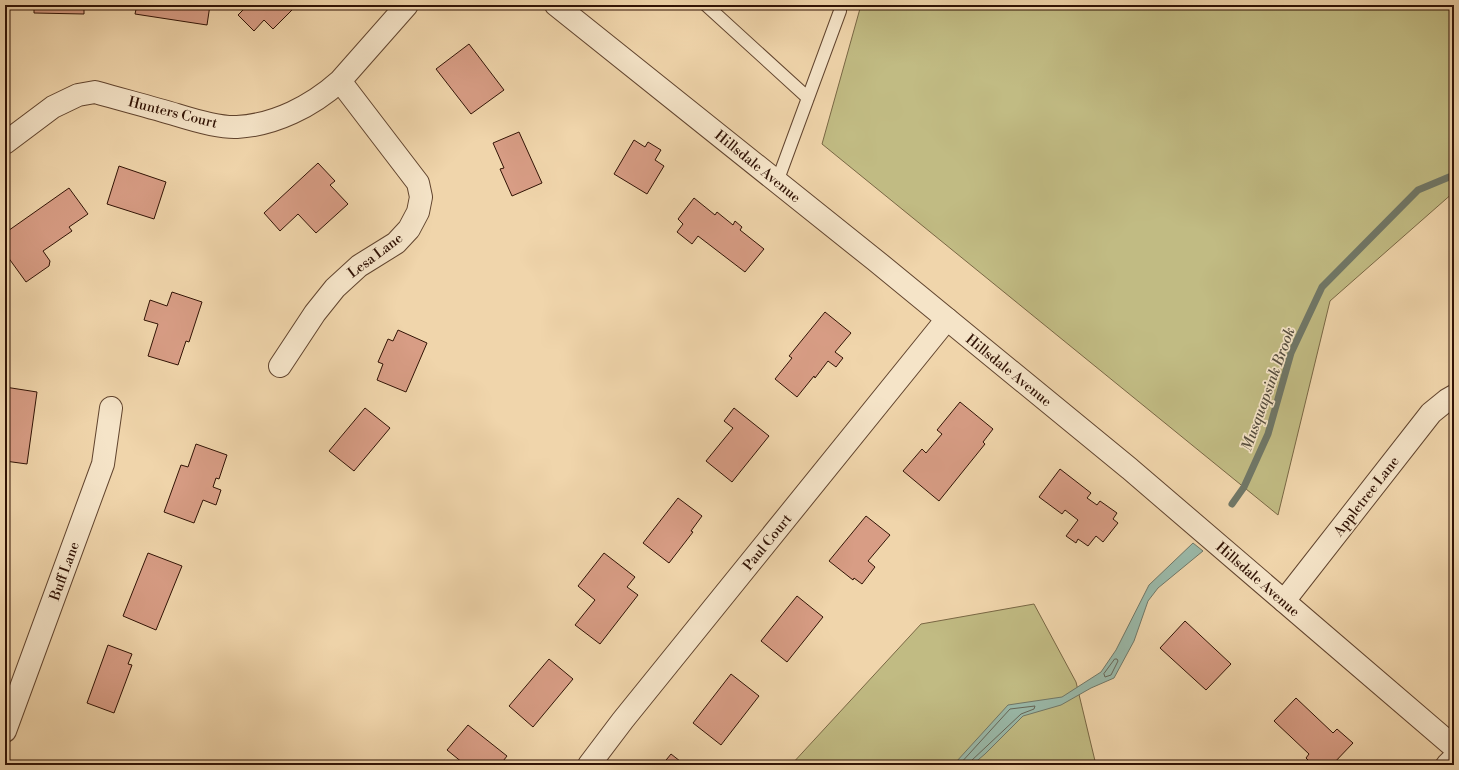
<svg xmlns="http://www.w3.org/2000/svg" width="1459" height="770" font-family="'Libre Bodoni',serif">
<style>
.green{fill:#c1bb83;stroke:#796744}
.water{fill:#9ab9a9;stroke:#707767}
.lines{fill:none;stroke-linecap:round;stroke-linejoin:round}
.shore{stroke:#666657;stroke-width:1}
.stream{stroke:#707767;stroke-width:7}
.building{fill:#d89d85;stroke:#311305}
.service-casing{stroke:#61442e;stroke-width:14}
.minor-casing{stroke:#61442e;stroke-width:24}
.tertiary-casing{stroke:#61442e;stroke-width:24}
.service{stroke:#f5e4c8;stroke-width:12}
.minor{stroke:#f5e4c8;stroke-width:22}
.tertiary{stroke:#f5e4c8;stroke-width:22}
.labels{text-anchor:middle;stroke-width:3.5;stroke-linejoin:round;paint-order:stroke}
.street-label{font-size:14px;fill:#311305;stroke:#f5e4c8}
.water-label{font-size:15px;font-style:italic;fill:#564d3e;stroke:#f5e4c8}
</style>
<rect width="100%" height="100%" fill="#f0d5ab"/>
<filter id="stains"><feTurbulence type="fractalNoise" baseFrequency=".005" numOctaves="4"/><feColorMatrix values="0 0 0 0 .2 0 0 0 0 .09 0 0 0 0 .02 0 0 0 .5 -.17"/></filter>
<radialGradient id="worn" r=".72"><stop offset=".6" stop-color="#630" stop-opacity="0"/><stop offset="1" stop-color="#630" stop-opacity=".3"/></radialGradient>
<path class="green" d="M861,5H1454V192L1330,301L1278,515L822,144Z
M1034,604L1076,682L1096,765H791L921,624Z"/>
<path class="water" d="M1193,543L1203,551L1158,588L1148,601L1134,641L1114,678L1091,688L1061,705L1023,716L985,754L972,765H952L956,762L1008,705L1062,697L1101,672L1116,650L1149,585Z"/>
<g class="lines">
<path class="shore" d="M1115,659H1117L1118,661L1111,675L1105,677L1104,674Z
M959,765L1010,709L1035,706L1034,709L1021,714L971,761L970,765"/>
<path class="stream" d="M1232,504L1244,487L1268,434L1291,353L1322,287L1418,190L1454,175"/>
</g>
<path class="building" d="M34,5H84V14L34,13Z
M137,5H210L207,25L135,14Z
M248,5H297L273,29L264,20L254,31L238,15Z
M469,44L504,90L471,114L436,69Z
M519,132L542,183L512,196L500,169L504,168L493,143Z
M634,140L645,147L648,142L661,150L655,160L664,166L647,194L614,174Z
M318,163L335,181L330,185L348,204L316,233L298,214L280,231L264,213Z
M119,166L166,182L154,219L107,204Z
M69,188L88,214L69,227L72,231L43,251L50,261L49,266L26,282L5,253V233Z
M694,198L715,215L717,212L733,225L735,221L742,227L740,230L764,249L745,272L698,236L692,244L677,232L683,224L678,219Z
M172,292L202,302L189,342L186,341L178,365L148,356L158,324L144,320L150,300L167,306Z
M825,312L851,333L835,352L843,358L836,367L828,361L815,378L814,376L797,397L775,379L792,358L789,356Z
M398,330L427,343L406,392L377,380L383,364L378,362L388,339L393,341Z
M5,387L37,392L27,464L5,461Z
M960,402L993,429L983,442L985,444L939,501L903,471L922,449L926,453L942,434L937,430Z
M365,408L390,428L354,471L329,451Z
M734,408L769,436L732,482L706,461L733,428L724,421Z
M196,444L227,455L219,479L216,478L213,487L221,490L216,505L203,500L194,523L164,512L181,465L188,467Z
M1060,469L1091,493L1087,498L1097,505L1100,501L1117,513L1113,519L1118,523L1103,542L1096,536L1088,546L1078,539L1076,543L1066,536L1078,520L1065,510L1062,514L1039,497Z
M678,498L702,516L691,531L693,532L669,563L643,543Z
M866,516L890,535L868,561L875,567L862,584L854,578L853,580L829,561Z
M148,553L182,566L156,630L123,616Z
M604,553L635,577L627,587L638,595L600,644L575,625L595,600L578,586Z
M797,596L823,617L787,662L761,641Z
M1185,621L1231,664L1206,690L1160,648Z
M108,645L132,654L128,664L132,665L114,713L87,703Z
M549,659L573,679L533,727L509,706Z
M731,674L759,696L721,745L693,723Z
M1296,698L1333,733L1337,729L1353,743L1332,765H1313L1306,758L1309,754L1274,721Z
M468,725L507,756L500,765H461L463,763L447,750Z
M671,754L685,765H662Z"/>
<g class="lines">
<defs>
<path id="service" d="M706,5L808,98
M777,182L840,11V5"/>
<path id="minor" d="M5,143L53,107L78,95L95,92C123,100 150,107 177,115C193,120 220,128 237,127C275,125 312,106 340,81L407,5
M280,366L315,313L335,288L359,266L396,243L409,229L418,212L421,197L418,183L340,81
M1284,601L1431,413L1447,400L1454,396
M5,731L103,464L111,408
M589,765L623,720L947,319
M1447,765L1454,758"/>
<path id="tertiary" d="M556,5L875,260L1130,469L1454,747"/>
</defs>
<use href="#service" class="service-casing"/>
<use href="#minor" class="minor-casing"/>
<use href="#tertiary" class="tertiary-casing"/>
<use href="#service" class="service"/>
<use href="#minor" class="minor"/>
<use href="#tertiary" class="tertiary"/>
</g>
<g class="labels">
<g class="street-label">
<text transform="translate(173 112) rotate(14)" y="5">Hunters Court</text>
<text transform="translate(758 166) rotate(39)" y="5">Hillsdale Avenue</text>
<text transform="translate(375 255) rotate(-37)" y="5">Lesa Lane</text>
<text transform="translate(1009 370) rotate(39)" y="5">Hillsdale Avenue</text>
<text transform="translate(1366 496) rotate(-52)" y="5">Appletree Lane</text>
<text transform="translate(767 542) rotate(-51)" y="5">Paul Court</text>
<text transform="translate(64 571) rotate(-70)" y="5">Buff Lane</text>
<text transform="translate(1258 579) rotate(41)" y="5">Hillsdale Avenue</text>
</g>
<g class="water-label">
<text transform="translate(1268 389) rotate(-70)" y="5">Musquapsink Brook</text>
</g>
</g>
<rect width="1459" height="770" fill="none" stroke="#f0d5ab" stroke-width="20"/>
<rect x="6" y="6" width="1447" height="758" fill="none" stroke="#311305" stroke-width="2"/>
<rect x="10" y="10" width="1439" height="750" fill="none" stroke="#311305"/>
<rect width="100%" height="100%" filter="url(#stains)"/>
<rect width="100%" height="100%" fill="url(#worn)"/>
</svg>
